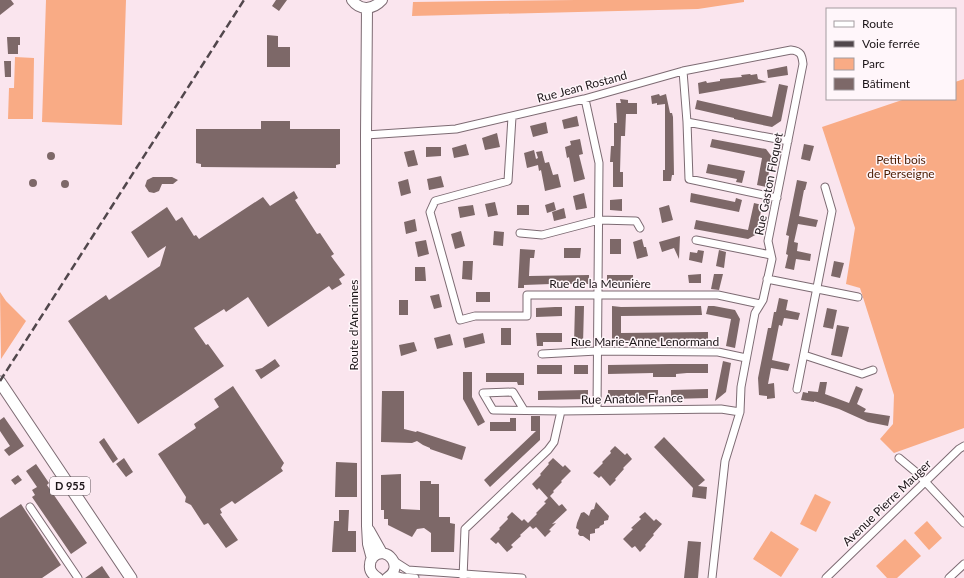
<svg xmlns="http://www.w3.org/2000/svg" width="964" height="578" font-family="Lato,sans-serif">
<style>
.green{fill:#f9ab85}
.building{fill:#7d6868}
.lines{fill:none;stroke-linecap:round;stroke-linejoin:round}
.minor-casing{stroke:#7d6b73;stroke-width:9}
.secondary-casing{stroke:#7d6b73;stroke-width:12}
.primary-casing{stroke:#7d6b73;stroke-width:13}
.minor{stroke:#fff;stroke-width:7}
.secondary{stroke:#fff;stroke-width:10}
.primary{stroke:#fff;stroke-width:11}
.rail{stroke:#51474c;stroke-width:2.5;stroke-dasharray:8 4;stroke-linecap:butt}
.labels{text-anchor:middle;stroke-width:3;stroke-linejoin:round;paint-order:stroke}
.shield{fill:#fff6fa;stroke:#60585c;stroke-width:1}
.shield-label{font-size:11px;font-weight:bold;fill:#1c1518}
.street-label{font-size:12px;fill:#1c1518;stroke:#fff6fa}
.park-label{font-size:12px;fill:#4c1c00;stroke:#fff6fa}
</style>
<rect width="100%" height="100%" fill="#fae5ee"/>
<path class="green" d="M46,0H126L122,125L42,122Z
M576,0H744V2L698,9L412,16L413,2Z
M15,57L34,58L33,119H8L9,88H14Z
M964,79V428L894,453L880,439L893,424L894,395L860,288L846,284L855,228L822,127L905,99H955V82Z
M0,292L6,301L26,321L1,359Z
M815,494L831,502L816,532L800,524Z
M927,521L942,538L929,550L914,533Z
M771,531L799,549L781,577L753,559Z
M905,539L921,556L897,578H887L876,566Z"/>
<path class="building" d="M0,0H11L14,4L0,15Z
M276,0H287L279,11L272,6Z
M267,35L278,36V47H290V67H267Z
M7,37H20V45H18V54H8Z
M4,61H11V77H5Z
M787,66L788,75L768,78L767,70Z
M750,74L751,75L757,74L758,79L767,82L699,94L698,83L706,81L707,83L720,81V79L742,77L741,75Z
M779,84L788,86L781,121L772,127L734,119V118L695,109L697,100L772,117Z
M659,94L660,96L666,94L670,113H672L673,117L674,175H672L671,181H663V170H665V104L657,105V103L652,104L651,96Z
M620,99L628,100V103H637V114H626L625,136H621L620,172H623V187H613V162H610L611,146H614V123H617L616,103H621Z
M577,116L579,126L564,129L562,120Z
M261,121H290V129H340V164L336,165V168L201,167V164L196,163V129H261Z
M546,122L548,133L533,137L530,126Z
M497,133L500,147L485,150L482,138Z
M580,139L583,154L579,155L585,179L574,182L569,157L567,158L565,147L571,145L570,141Z
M712,139L766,149L772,157L766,187L757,185L762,158L710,147Z
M466,144L469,155L454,158L452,148Z
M804,144L814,146L810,161L801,159Z
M426,147H441V156L426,157Z
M414,150L418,165L408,167L404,152Z
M534,150L536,159L538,158L536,152L542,151L545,163L549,162L553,175L558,174L561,187L545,191L541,170L539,171L538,165L527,168L524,153Z
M47 156a4 4 0 1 1 8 0a4 4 0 1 1-8 0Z
M708,164L745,171L742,183L736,182L737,179L706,173Z
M441,176L444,187L429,190L427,179Z
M153,177H172L178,180L173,184H162L159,191L154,193L149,192L145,186L147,180Z
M408,179L411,193L401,196L398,182Z
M29 183a4 4 0 1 1 8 0a4 4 0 1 1-8 0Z
M797,180L807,182L805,190H804L799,216L818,220L816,227L798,224L794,242L798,243L797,251L811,254L810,261L796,259L794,270L785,268L788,255L786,254L789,236L786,235Z
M61 184a4 4 0 1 1 8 0a4 4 0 1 1-8 0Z
M294,191L298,198L295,200L317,234L320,233L334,254L331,256L345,275L339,279L342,284L332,290L329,286L268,327L248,297L226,312L224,309L194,328L206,345L208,344L224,366L138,424L68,321L106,295L109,300L160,266L166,246L148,258L131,232L167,207L176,221L182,217L194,236L196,235L199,239L263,197L270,206Z
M584,193L587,208L576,210L573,196Z
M691,193L735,202L736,198L742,200L739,212L690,202Z
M622,199V211L610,210V200Z
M495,202L498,215L488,217L485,204Z
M554,202L556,210L547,213L545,205Z
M754,203L762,205L757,234L748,239L694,229L696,220L748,230Z
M473,205L475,215L460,218L458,207Z
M517,205H529V215H517Z
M669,205L673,220L662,223L659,208Z
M564,208L566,218L554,221L552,212Z
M415,219L417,231L406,234L404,222Z
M461,231L465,246L455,249L451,234Z
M494,231L504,232L503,246L493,245Z
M680,236L679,259L674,248L662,252L659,242Z
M610,239H621V254H610Z
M642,239L644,247H646L648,256L637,259L633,242Z
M426,240L429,254L418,257L415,242Z
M564,248H581L580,258H564Z
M520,249L535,250L534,258H530L529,276L589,275V284H558L557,288H551V284L524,285V288H518Z
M698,250L704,251L702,263L689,260L690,252L697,253Z
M719,250L726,252L724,268L716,266Z
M463,261H473L472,280L462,279Z
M834,261L844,263L840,278L831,276Z
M415,267H425L426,281H415Z
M701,274V283H689L688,275Z
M714,274H723L719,290L711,289Z
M607,275H633V287H627V284H613V287H607Z
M476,292H490V302H476Z
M439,294L442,307L434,309L430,296Z
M779,298L788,300L786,310L800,313L798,320L784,318L782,326L779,325L772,360L790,364L788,371L771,368L768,384L774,383L775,398L767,399V396L759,395L758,378L768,328H771L774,312H776Z
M399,300H408V315H399Z
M575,306H584L583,344H574Z
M612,306L621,307L701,306L702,315L621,316V333L708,332V341L612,342Z
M708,306H714L735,310L740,319L735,348L726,346L731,319L706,314Z
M555,307H562V316L536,317V308Z
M827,308L837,310L833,329L823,327Z
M837,325L849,327L842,357L831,355Z
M501,328H511V345H501Z
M483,333L485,343L465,348L463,338Z
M536,333H562V342H543V346H537Z
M450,334L453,345L437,349L434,338Z
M414,342L417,351L401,356L399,345Z
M275,359L280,366L261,379L255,370L262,368Z
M723,361L731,363L726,392L715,401Z
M670,364H708V373H687L676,374V377H653V373L608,374V365Z
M537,365H562V374H537Z
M574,365H588V374H574Z
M463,372H472V397L485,422L478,426L463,399Z
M486,373H524V385H518L517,382H486Z
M820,382H827L825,394L849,403L856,386L863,389L857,404L866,409L864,412L890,416L888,426L868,422L839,409L814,401V402L801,400L803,392L808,393V391L818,392Z
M233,386L284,463L281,468L283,471L235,504L232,501L220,509L222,513L220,514L238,540L226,548L208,523L204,525L191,505L185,502L186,497L158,454L196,428L194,424L219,407L214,399Z
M708,389V398L671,399V390Z
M588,390V399L538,400V391Z
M608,390H658V399H608Z
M382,391H404V429L416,432L417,431L466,447L462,460L430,449V448L423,445L417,441L412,443L381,442Z
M531,416H540V440L490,487L484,480L536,431H531Z
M4,417L24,446L9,456L4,450L10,446L0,431V420Z
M510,418H516V431H490V422H510Z
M664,437L705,480L698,486L707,487L706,499L692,497L693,488L654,447Z
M104,438L118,459L113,463L99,442Z
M615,446L625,455L627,453L632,459L623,468L624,469L615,479L616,480L610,486L601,476L599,478L593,473L603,463L602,462L611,453L610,451Z
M124,458L133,472L126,477L116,464Z
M553,458L563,467L565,465L571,471L561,481L562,482L553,491L554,492L550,496L559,506L562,504L567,510L552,524L556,523L549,530L551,531L545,537L536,527L533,529L530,526L520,535L521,536L511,545L513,547L507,552L498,542L496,544L490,539L500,529L499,528L508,519L507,517L512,512L522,521L524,519L528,523L537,514L536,513L546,503L544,502L548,498L539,488L537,490L532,484L541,475L540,474L549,464L548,463Z
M336,462L357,463V497H335Z
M36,464L49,483L47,485L87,543L71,554L32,497L35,495L32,490L37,487L26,471Z
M401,474V509L420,510V481H431V484H439V517H450V523L455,524L454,552H431V533L424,528L417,529L412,537L388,525V519H384V510H381V475Z
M18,475L22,480L15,485L11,480Z
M596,502L609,516L608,520L604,521V524L600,526L599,528L595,529V533L590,534V541L583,536H580L578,534L579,530L576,528L577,523L581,513L584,512L589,516L591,510L594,509Z
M21,504L61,565L42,578H0V518Z
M339,510H349L348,531H356V552H332L334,521H339Z
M645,512L654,521L656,519L662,524L653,534L654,535L645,545L646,546L640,552L635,546L632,548L623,539L633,529L631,528L641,519L639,517Z
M688,541L701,542L698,578H684Z
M102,566L110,578H85Z"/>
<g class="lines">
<defs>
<path id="minor" d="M683,71L687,122L689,179L777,198
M585,99L599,163L597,410
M512,117L508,181L435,201L430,212L460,320L475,316H527V295H718L760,304
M687,122L788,141
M366,135L456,129L584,99L683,71L791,50C801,51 802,55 803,64L768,241L772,259L763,300L755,313L741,387L740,412
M520,233L542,235L599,220L636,221L640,228
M696,240L771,255
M767,279L858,297
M542,354L597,351L718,352L746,358
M804,355L862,374L873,370
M797,389L832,211L825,187
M524,410L513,392L483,393L493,410L561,411
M899,458L917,473L964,523
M30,507L78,578
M394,561L408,570L522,578
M392,574L402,577L415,578
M463,578L465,529L548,450L554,442L561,411L721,409L740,412L725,461L712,578
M826,578L959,449L964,446
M949,578L964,564"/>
<path id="secondary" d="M352,0C360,11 373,10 382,0
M367,8L366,135L367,526L368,544L372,559
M369,530L382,553
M378,578C373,575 369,571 370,565C370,562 371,559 373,557C387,544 405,568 387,578"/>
<path id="primary" d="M0,382L131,578"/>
</defs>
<use href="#minor" class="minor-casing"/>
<use href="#secondary" class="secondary-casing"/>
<use href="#primary" class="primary-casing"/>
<use href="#minor" class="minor"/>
<use href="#secondary" class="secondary"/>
<use href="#primary" class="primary"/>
<path class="rail" d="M0,381L244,0"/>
</g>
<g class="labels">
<rect class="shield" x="50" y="477" width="40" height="18" rx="3"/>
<g class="shield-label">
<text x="70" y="490">D 955</text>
</g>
<g class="street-label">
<text transform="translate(582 87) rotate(-15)" y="4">Rue Jean Rostand</text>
<text transform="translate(769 184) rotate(-79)" y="4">Rue Gaston Floquet</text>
<text x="600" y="288">Rue de la Meunière</text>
<text transform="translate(354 325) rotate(-90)" y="4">Route d'Ancinnes</text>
<text x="645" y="346">Rue Marie-Anne Lenormand</text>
<text transform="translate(632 399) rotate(-1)" y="4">Rue Anatole France</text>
<text transform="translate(887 503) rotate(-44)" y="4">Avenue Pierre Mauger</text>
</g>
<g class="park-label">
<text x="901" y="164">Petit bois<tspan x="901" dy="14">de Perseigne</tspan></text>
</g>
</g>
<rect x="826" y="8" width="130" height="92" fill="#fff6fa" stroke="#a49ca0"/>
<rect x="834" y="21" width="20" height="6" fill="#ffffff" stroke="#a49ca0"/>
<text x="862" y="28" font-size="12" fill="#1c1518">Route</text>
<rect x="834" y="41" width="20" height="6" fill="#51474c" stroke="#a49ca0"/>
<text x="862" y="48" font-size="12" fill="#1c1518">Voie ferrée</text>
<rect x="834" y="58" width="20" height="12" fill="#f9ab85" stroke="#a49ca0"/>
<text x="862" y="68" font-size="12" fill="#1c1518">Parc</text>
<rect x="834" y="78" width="20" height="12" fill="#7d6868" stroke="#a49ca0"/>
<text x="862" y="88" font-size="12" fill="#1c1518">Bâtiment</text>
</svg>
